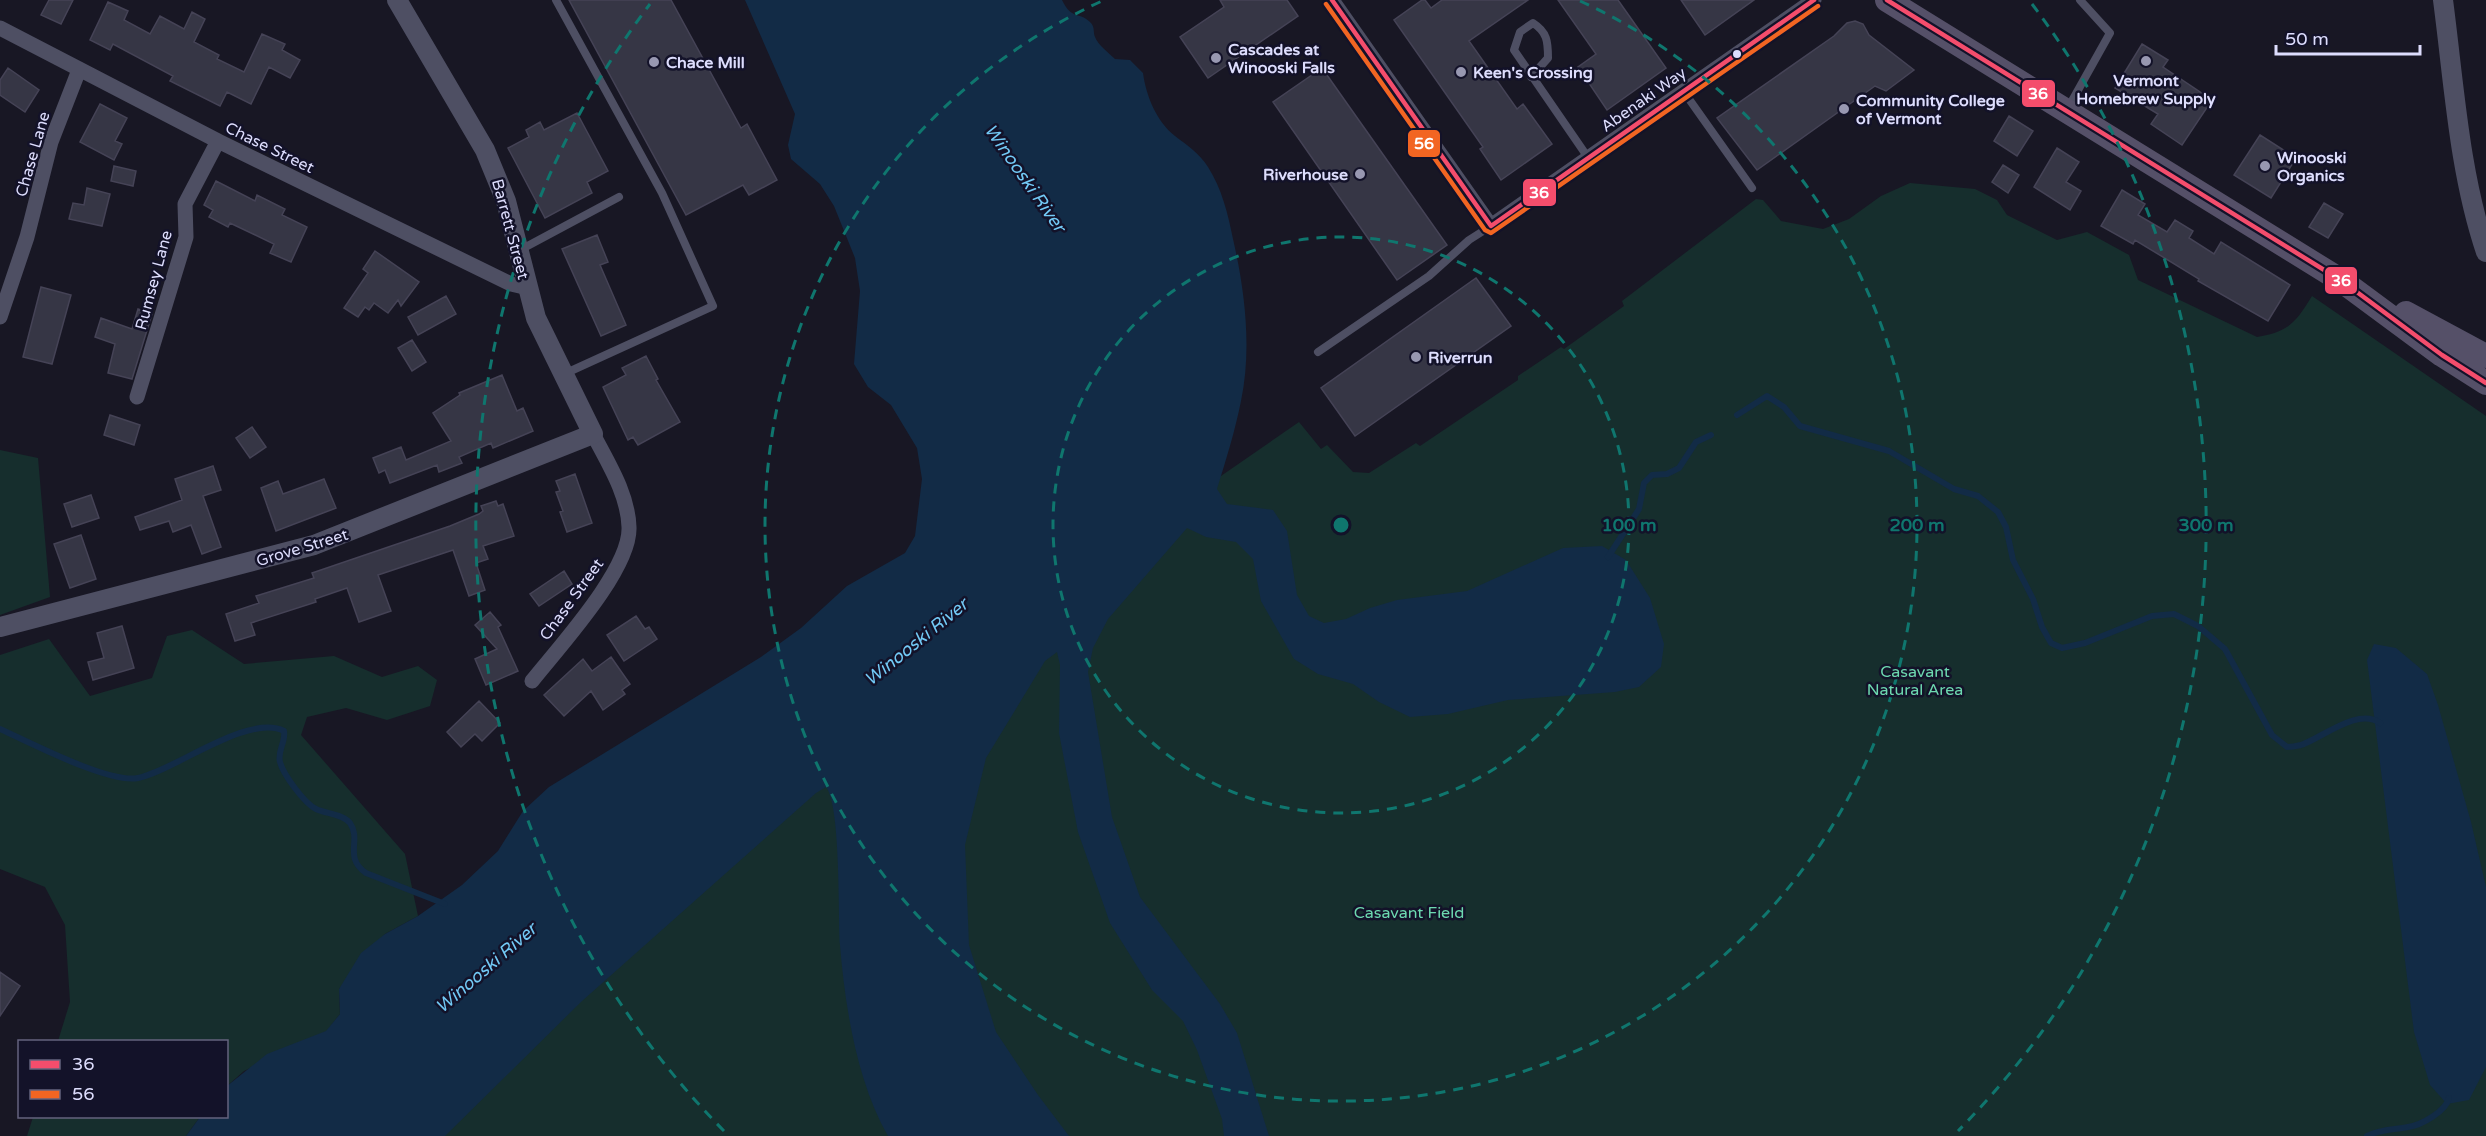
<svg xmlns="http://www.w3.org/2000/svg" width="2486" height="1136" font-family="'Varela Round',sans-serif">
<style>
.green{fill:#162e2d}
.water{fill:#122b46}
.lines{fill:none;stroke-linecap:round;stroke-linejoin:round}
.stream{stroke:#122b46;stroke-width:6}
.building{fill:#363645;stroke:#454356;stroke-width:1.5}
.service{stroke:#4e4f63;stroke-width:8}
.minor{stroke:#4e4f63;stroke-width:15}
.tertiary{stroke:#4e4f63;stroke-width:20}
.primary{stroke:#555068;stroke-width:24}
.bus-1-casing{stroke:#131229;stroke-width:9}
.bus-2-casing{stroke:#131229;stroke-width:9}
.bus-1{stroke:#f44d6c;stroke-width:4.5}
.bus-2{stroke:#f26522;stroke-width:4.5}
.ring{fill:none;stroke:#0f766e;stroke-width:3;stroke-dasharray:10 8}
.bus-dot{fill:#ddddfd;stroke:#131229;stroke-width:2}
.poi-dot{fill:#9898b1;stroke:#131229;stroke-width:2}
.labels{text-anchor:middle;stroke-width:5;stroke-linejoin:round;paint-order:stroke}
.poi-label{font-size:16px;font-weight:bold;fill:#ddddfd;stroke:#131229;text-anchor:start}
.street-label{font-size:16px;fill:#ddddfd;stroke:#131229}
.park-label{font-size:16px;fill:#6dd9b0;stroke:#131229}
.water-label{font-size:18px;font-style:italic;fill:#72c9f5;stroke:#131229}
.centre{fill:#0f766e;stroke:#131229;stroke-width:3}
.ring-label{font-size:18px;text-anchor:middle;font-weight:bold;fill:#0f766e;stroke:#131229;stroke-width:5;stroke-linejoin:round;paint-order:stroke}
.line-badge{stroke:#131229;stroke-width:2}
.badge-label{font-size:16px;text-anchor:middle;font-weight:bold;fill:#fff}
</style>
<rect width="100%" height="100%" fill="#181724"/>
<path class="green" d="M1910,183L1975,189L1997,200L2007,215L2057,240L2087,232L2129,255L2138,280L2257,337C2289,332 2296,322 2312,296L2486,416V1136H386L797,769L1299,422L1321,449L1327,445L1353,472L1369,473L1416,443L1420,446L1423,444L1518,380V376L1561,347L1564,349L1624,306L1622,301L1756,199L1763,200L1781,221L1823,229L1849,219L1881,196Z
M0,450L38,458L50,597L0,615Z
M192,630L244,664L334,656L382,677L418,666L437,680L430,706L387,720L346,708L307,717L301,735L405,854L418,916L385,934L339,989L340,1014L326,1032L244,1071L227,1086L226,1042L58,1041L70,1002L65,925L45,887L0,869V655L49,639L90,696L152,678L167,636Z
M33,1117H200L186,1136H27Z"/>
<path class="water" d="M745,0H1062C1072,21 1080,11 1091,23C1095,28 1093,32 1095,37C1098,45 1109,53 1115,59L1130,60L1143,73C1146,95 1156,121 1175,136C1188,146 1199,153 1208,167C1222,189 1228,214 1233,239C1245,291 1252,349 1241,401C1235,431 1226,460 1217,489L1227,504L1273,510L1287,531L1297,595L1309,616L1324,623L1346,619L1370,608L1397,600L1467,591L1563,548L1602,546L1626,560L1650,598L1664,644L1661,667L1639,687L1615,692L1508,700L1448,714L1410,717L1379,702L1353,684L1318,674L1294,659L1261,601L1253,559L1236,542L1206,537L1187,528L1108,619L1093,648L1088,672L1112,817L1140,897L1220,1004L1237,1033L1269,1136H1224L1222,1119L1197,1050L1183,1021L1152,990L1110,923L1078,832L1059,733L1060,665L1057,652L1045,661L986,758L965,845L969,945L996,1032L1038,1095L1069,1136H888C857,1082 845,1007 840,945C838,915 841,806 826,787L816,793L582,1001L445,1136H186L200,1117L226,1116L227,1086L267,1054L326,1031L340,1014L339,989L361,953L385,934L418,916L462,885L498,851L523,811L549,787L761,657L801,628L847,586L905,553L915,536L922,479L917,448L891,405L868,387L854,364L860,291L855,258L834,206L820,184L791,159L788,145L795,114Z
M2374,644L2396,648L2427,674L2438,705L2471,822L2486,887V1067L2469,1100L2447,1104L2430,1085L2414,1032L2367,660Z"/>
<g class="lines">
<path class="stream" d="M1737,415L1767,396L1784,407L1800,426L1889,451L1954,489L1978,496L1998,512L2006,527L2013,560L2033,599L2042,627L2051,643L2062,648L2085,643L2152,616L2174,614L2198,626L2225,649L2272,735L2287,747C2291,747 2297,746 2301,745C2322,738 2358,707 2380,723
M1608,557L1639,509L1644,483L1652,475L1667,474L1679,468L1696,442L1711,435
M0,729C29,742 109,784 138,778C174,771 248,713 284,731C286,742 277,751 280,762C283,774 304,803 316,809C326,814 343,814 350,823C362,840 343,857 366,873L445,904
M2367,1136C2381,1129 2393,1130 2408,1127C2422,1125 2446,1111 2449,1098"/>
</g>
<path class="building" d="M49,0H73L61,24L41,15Z
M569,0H671L741,128L747,124L777,180L749,195L743,185L686,215Z
M1220,0H1287L1298,16L1208,78L1180,37L1224,7Z
M1422,0H1425L1431,8L1442,0H1528L1469,41L1517,109L1523,104L1552,144L1501,180L1480,149L1483,147L1394,20Z
M1558,0H1618L1666,68L1607,110L1578,67L1596,54Z
M1681,0H1754L1705,35Z
M108,2L128,11L124,20L150,34L160,16L184,29L192,12L205,19L194,42L219,55L217,59L244,72L262,34L285,44L282,50L300,60L290,78L269,67L251,104L227,92L220,106L170,81L173,76L113,44L110,50L90,40Z
M1855,21L1863,24L1869,35L1914,70L1886,91L1875,86L1757,170L1717,118L1834,36L1847,23Z
M2142,44L2168,60L2163,67L2212,100L2182,145L2151,124L2158,114L2115,88Z
M8,68L39,90L25,112L0,95V80Z
M1322,68L1447,245L1397,280L1273,102Z
M100,104L127,118L115,141L122,144L114,160L80,142Z
M577,113L608,171L587,182L592,193L545,218L508,148L529,137L526,130L540,122L544,130Z
M2009,116L2033,131L2017,156L1994,141Z
M2260,135L2296,158L2271,198L2234,175Z
M2057,148L2079,162L2066,182L2081,191L2070,210L2034,187Z
M2003,165L2019,175L2008,193L1992,182Z
M114,166L136,171L133,186L111,181Z
M216,181L255,201L257,195L285,209L282,215L307,227L291,262L270,253L274,244L230,223L228,227L209,217L213,210L204,205Z
M87,188L110,194L102,226L69,219L73,203L84,205Z
M2122,190L2145,204L2138,215L2167,232L2175,220L2193,231L2189,238L2214,254L2221,242L2290,285L2268,321L2198,281L2199,279L2135,240L2133,244L2101,226Z
M2324,203L2343,214L2328,238L2309,227Z
M597,235L608,262L600,265L626,325L601,336L562,249Z
M375,251L419,282L401,306L398,300L388,313L374,303L369,310L365,307L358,317L344,308L368,273L363,269Z
M1476,278L1511,326L1355,436L1321,388Z
M41,287L71,295L52,364L23,357Z
M446,296L456,314L418,335L408,317Z
M138,309L152,314L132,379L108,373L115,344L95,337L101,318L132,329Z
M412,340L426,362L412,371L398,348Z
M646,356L658,379L656,380L680,422L638,445L633,437L628,440L603,387L626,375L622,368Z
M502,375L517,411L523,408L533,431L493,448L491,443L459,457L462,463L439,472L437,465L390,483L385,470L379,473L373,458L401,447L406,460L451,441L433,413L460,395L459,393Z
M110,415L140,425L134,445L104,435Z
M252,427L266,447L250,458L236,438Z
M213,466L221,490L203,496L221,547L202,554L191,525L173,532L169,521L140,530L135,517L182,500L175,479Z
M575,474L592,523L567,532L560,512L563,511L556,492L560,491L556,481Z
M324,479L336,508L276,531L261,488L278,481L283,494Z
M91,495L99,518L72,527L64,504Z
M496,501L498,506L503,504L514,536L483,546L488,559L476,563L485,590L469,596L453,550L378,575L391,611L359,622L347,588L315,599L316,602L251,623L255,635L235,641L226,614L259,603L256,596L314,578L312,573L450,526L479,514L483,511L481,506Z
M81,535L96,579L70,588L54,544Z
M564,571L572,584L539,606L530,594Z
M490,612L501,625L498,627L518,671L486,685L475,659L497,649L475,625Z
M636,616L645,629L649,627L657,639L624,661L607,635Z
M122,626L134,668L93,680L88,662L104,658L97,633Z
M611,657L630,684L622,690L625,694L603,710L591,691L564,716L544,695L583,659L592,671Z
M479,701L500,723L482,741L475,734L461,747L447,732Z
M0,972L20,986L0,1016Z"/>
<g class="lines">
<path class="service" d="M556,0L662,193L713,306L564,374
M1531,77L1548,58C1548,41 1547,32 1533,23L1520,32L1514,50L1589,159
M1684,92L1752,188
M2068,108L2110,33L2080,0
M520,250L619,197
M1318,352L1429,276L1469,240L1491,226"/>
<path class="minor" d="M1332,0L1491,226L1814,0
M0,28L218,141L511,284L528,288
M0,317L27,237L51,142L79,70
M137,397L186,237L185,204L218,141
M532,681C559,647 631,569 629,527C628,494 608,463 593,434"/>
<path class="tertiary" d="M2443,0C2454,83 2459,172 2486,252
M0,627L314,545L593,434L536,318L506,201L485,150L397,0"/>
<path class="primary" d="M1887,0L2342,281L2442,355L2486,383
M2406,313L2486,356"/>
<defs>
<path id="bus-1" d="M1332,0L1491,226L1814,0
M1887,0L2342,281L2442,355L2486,383"/>
<path id="bus-2" d="M1326,4L1485,230L1491,233L1818,6"/>
</defs>
<use href="#bus-1" class="bus-1-casing"/>
<use href="#bus-2" class="bus-2-casing"/>
<use href="#bus-1" class="bus-1"/>
<use href="#bus-2" class="bus-2"/>
</g>
<g class="ring">
<circle cx="1341" cy="525" r="288"/>
<path d="M1580 1A576 576 0 1 1 1102 1"/>
<path d="M724 1131A865 865 0 0 1 650 4M2032 4A865 865 0 0 1 1958 1131"/>
</g>
<circle class="bus-dot" cx="1737" cy="54" r="5"/>
<g class="poi-dot">
<circle cx="1216" cy="58" r="6"/>
<circle cx="2146" cy="61" r="6"/>
<circle cx="654" cy="62" r="6"/>
<circle cx="1461" cy="72" r="6"/>
<circle cx="1844" cy="109" r="6"/>
<circle cx="2265" cy="166" r="6"/>
<circle cx="1360" cy="174" r="6"/>
<circle cx="1416" cy="357" r="6"/>
</g>
<g class="labels">
<g class="poi-label">
<text x="1228" y="55">Cascades at<tspan x="1228" dy="18">Winooski Falls</tspan></text>
<text x="666" y="68">Chace Mill</text>
<text x="1473" y="78">Keen's Crossing</text>
<text x="2146" y="86" text-anchor="middle">Vermont<tspan x="2146" dy="18">Homebrew Supply</tspan></text>
<text x="1856" y="106">Community College<tspan x="1856" dy="18">of Vermont</tspan></text>
<text x="2277" y="163">Winooski<tspan x="2277" dy="18">Organics</tspan></text>
<text x="1348" y="180" text-anchor="end">Riverhouse</text>
<text x="1428" y="363">Riverrun</text>
</g>
<g class="street-label">
<text transform="translate(1643 99) rotate(-35)" y="6">Abenaki Way</text>
<text transform="translate(270 147) rotate(26)" y="6">Chase Street</text>
<text transform="translate(32 154) rotate(-74)" y="6">Chase Lane</text>
<text transform="translate(511 229) rotate(75)" y="6">Barrett Street</text>
<text transform="translate(153 280) rotate(-75)" y="6">Rumsey Lane</text>
<text transform="translate(302 547) rotate(-17)" y="6">Grove Street</text>
<text transform="translate(571 599) rotate(-54)" y="6">Chase Street</text>
</g>
<g class="park-label">
<text x="1915" y="677">Casavant<tspan x="1915" dy="18">Natural Area</tspan></text>
<text x="1409" y="918">Casavant Field</text>
</g>
<g class="water-label">
<text transform="translate(1025 178) rotate(55)" y="6">Winooski River</text>
<text transform="translate(916 642) rotate(-39)" y="6">Winooski River</text>
<text transform="translate(486 968) rotate(-41)" y="6">Winooski River</text>
</g>
</g>
<circle cx="1341" cy="525" r="9" class="centre"/>
<g class="ring-label">
<text x="1629" y="531">100 m</text>
<text x="1917" y="531">200 m</text>
<text x="2206" y="531">300 m</text>
</g>
<g class="line-badge">
<rect x="2021" y="79" width="35" height="29" rx="6" fill="#f44d6c"/>
<rect x="1407" y="129" width="34" height="29" rx="6" fill="#f26522"/>
<rect x="1522" y="178" width="35" height="29" rx="6" fill="#f44d6c"/>
<rect x="2324" y="266" width="34" height="29" rx="6" fill="#f44d6c"/>
</g>
<g class="badge-label">
<text x="2038" y="99">36</text>
<text x="1424" y="149">56</text>
<text x="1539" y="198">36</text>
<text x="2341" y="286">36</text>
</g>
<rect x="18" y="1040" width="210" height="78" fill="#131229" stroke="#64637e" stroke-width="1.5"/>
<rect x="30" y="1060" width="30" height="9" fill="#f44d6c" stroke="#64637e" stroke-width="1.5"/>
<text x="72" y="1070" font-size="18" fill="#ddddfd">36</text>
<rect x="30" y="1090" width="30" height="9" fill="#f26522" stroke="#64637e" stroke-width="1.5"/>
<text x="72" y="1100" font-size="18" fill="#ddddfd">56</text>
<path d="M2276 45v9h144v-9" fill="none" stroke="#ddddfd" stroke-width="3"/>
<text x="2285" y="45" font-size="18" fill="#ddddfd" stroke="#131229" stroke-width="4.5" paint-order="stroke">50 m</text>
</svg>
